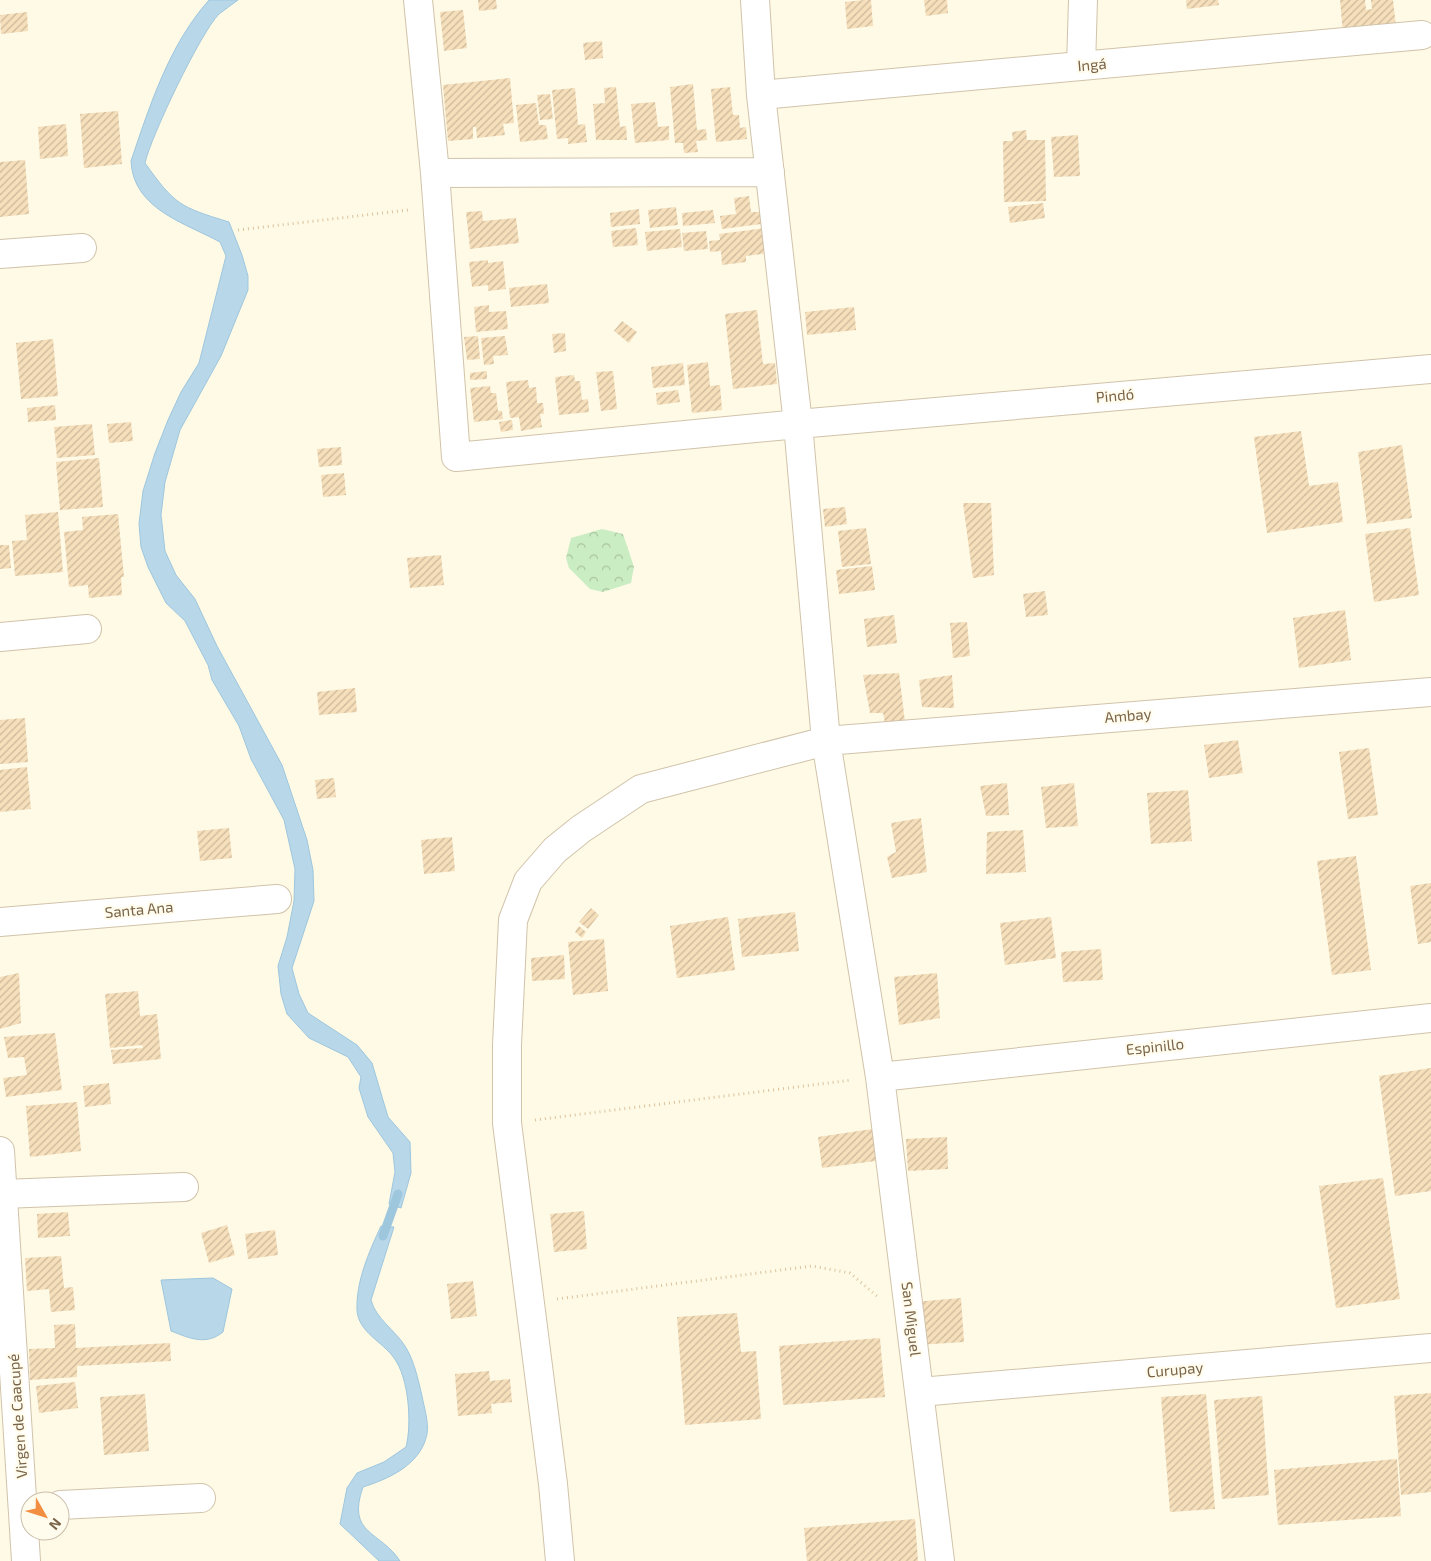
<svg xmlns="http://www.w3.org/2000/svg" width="1431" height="1561" font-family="'Exo 2',sans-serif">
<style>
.forest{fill:url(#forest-crowns)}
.water{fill:#b8d8ea;stroke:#9ec6dd}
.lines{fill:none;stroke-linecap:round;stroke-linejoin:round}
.stream{stroke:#9ec6dd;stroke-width:9}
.building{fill:url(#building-hatch)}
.minor-casing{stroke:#d1c3aa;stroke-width:30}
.path{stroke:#dcc39e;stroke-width:3;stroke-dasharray:1 4;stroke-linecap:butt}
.minor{stroke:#fff;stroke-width:28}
.labels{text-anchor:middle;stroke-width:4.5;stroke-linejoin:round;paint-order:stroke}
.street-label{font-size:15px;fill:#7a6448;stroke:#fffcee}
</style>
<defs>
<pattern id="forest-crowns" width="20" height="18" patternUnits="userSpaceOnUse" patternTransform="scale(1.25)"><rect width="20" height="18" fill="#cbedc3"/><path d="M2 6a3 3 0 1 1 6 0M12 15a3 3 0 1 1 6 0" fill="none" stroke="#aac4a0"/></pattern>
<pattern id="building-hatch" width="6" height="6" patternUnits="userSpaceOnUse" patternTransform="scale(1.25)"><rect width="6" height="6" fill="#f6dfbb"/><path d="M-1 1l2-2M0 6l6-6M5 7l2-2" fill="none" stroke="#ccb89a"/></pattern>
</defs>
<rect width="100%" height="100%" fill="#fefae6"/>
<path class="forest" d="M602,529L623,534L634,567L631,583L603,592L590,589L569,568L566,558L571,538Z"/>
<path class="water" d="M209,0H238C232,5 225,9 219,14C201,32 151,136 145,163C175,205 180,207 229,222L242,255L248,276V290L221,356L180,430L165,482L161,515L165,551L176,575L195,599L217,646L282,765L307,840L313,870L314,901L292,968L299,994L308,1013L357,1045L372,1063L388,1117L410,1142L411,1173L401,1208L389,1204L395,1172L393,1153L368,1117L359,1088L361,1077L348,1057L309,1038L287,1014L281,994L278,966L287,937L294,901L295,869L284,820L251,759L239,726L212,680L208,665L185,621L166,603L148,567L141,547L139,524L143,491L155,453L168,420L181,392L199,363L226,256L220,242C185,223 133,209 131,161C150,105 169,45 209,0Z
M381,1226L394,1227L371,1300C376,1319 395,1330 405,1346C414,1360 418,1379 422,1396C424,1407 429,1422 427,1434C421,1465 388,1479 363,1487C346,1535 381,1531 400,1561H379L340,1524L347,1488L357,1473L384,1462L406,1447C412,1424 409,1378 394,1358C383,1342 358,1332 357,1310C356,1281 369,1252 381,1226Z
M213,1278L232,1289L223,1332C206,1346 189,1338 171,1331L161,1280Z"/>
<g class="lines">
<path class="stream" d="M383,1236L398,1194"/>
</g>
<path class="building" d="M478,0H496L497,9L479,11Z
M864,0H871L873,26L847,29L845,2Z
M924,0H947L948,13L926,16Z
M1186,0H1218L1219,5L1187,9Z
M1340,0H1365L1366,10L1372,9L1371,0H1393L1396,27L1343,33Z
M463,10L467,48L444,51L440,12Z
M27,12L28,31L1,34L0,15Z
M602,41L603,58L585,60L583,43Z
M510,78L514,123L503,124L505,135L477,138L476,127H473V139L448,141L443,85Z
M693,84L697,130L706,129L707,140L696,141L698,152L684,153L683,143H675L670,87Z
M616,87L620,127L626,126L627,140H596L593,104L605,103L604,88Z
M730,87L733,115H739L740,128L746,127L747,139L716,142L711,89Z
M575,88L578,125L585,124L587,142L568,144V138L557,139L552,90Z
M550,94L553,119L540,120L537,95Z
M655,102L658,127L669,126V140L635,143L631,104Z
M536,103L539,125H546L548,139L520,142L516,105Z
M118,111L122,164L84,168L80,114Z
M66,124L68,156L40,159L38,127Z
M1026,130L1027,140H1045L1046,201L1004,202L1003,141H1013L1012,132Z
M1078,135L1080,176L1054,177L1051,137Z
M25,160L29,214L0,217V162Z
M749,196L751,212H760L761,224L722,229L720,216L736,214L734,198Z
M1043,203L1045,218L1010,223L1008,207Z
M676,207L678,225L650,228L648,210Z
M639,209L640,224L611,227L610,213Z
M713,210L715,223L683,226L682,213Z
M482,211L483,221L516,218L519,243L470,249L466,212Z
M636,228L638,245L613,247L611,231Z
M766,228L769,253L746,256V262L722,265L721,251L710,252L709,241L720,240L719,234Z
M680,229L682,247L647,251L645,232Z
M706,231L708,249L684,251L682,233Z
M488,260V263L503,261L506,289L488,291V285L472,287L469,262Z
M547,284L549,303L511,307L509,288Z
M489,305V312L506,311L508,329L476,332L474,307Z
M854,307L856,330L807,335L805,312Z
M757,310L763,364L775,363L777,384L733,389L725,314Z
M622,321L637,332L629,343L614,331Z
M565,333L566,351L554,353L552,334Z
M478,336L480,359L467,360L464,337Z
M505,336L508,355L493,356L494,364L484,365L481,338Z
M53,339L58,396L21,399L16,343Z
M708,362L710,386L720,385L722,410L692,413L687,365Z
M683,363L685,385L653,388L651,367Z
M487,371V379L470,380V373Z
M613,371L617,409L601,411L596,372Z
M574,375L575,381H580L582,400L588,399L589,412L559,415L555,377Z
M528,380L529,388L536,387L537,403H543L544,414H540L542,427L521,431L519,417L510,418L506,382Z
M490,386L491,393H496L498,411H502L503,419L474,422L470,388Z
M678,390L680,402L657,405L656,393Z
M55,405L56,420L28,422L27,408Z
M512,420L513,430L501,432L499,422Z
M131,422L133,441L109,443L107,424Z
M92,424L95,455L57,458L54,427Z
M1301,431L1309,486L1338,482L1343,522L1267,533L1254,437Z
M1402,445L1412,518L1367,524L1358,452Z
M341,447L342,465L319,467L317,449Z
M99,458L103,507L60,510L56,462Z
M344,473L346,495L323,497L321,475Z
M963,503H991L994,575L973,578Z
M845,507L847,524L825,527L823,509Z
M58,512L63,572L15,576L12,541L27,540L25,515Z
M118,514L124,577H121L122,595L89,598L88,585L69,587L64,532L83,530L82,517Z
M866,528L871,564L842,567L838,531Z
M1410,528L1419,595L1374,602L1365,534Z
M0,545H9L11,568L0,569Z
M441,555L444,585L410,588L407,558Z
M872,566L875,590L839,594L836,570Z
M1045,591L1048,615L1026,617L1023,594Z
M1345,610L1351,660L1299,668L1293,618Z
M894,615L897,643L867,647L864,619Z
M967,622L970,656L953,658L950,623Z
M899,673L905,722L885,723L883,713H870L863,675Z
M952,675L954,708L922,707L919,680Z
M355,688L357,712L319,715L317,692Z
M25,718L28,762L0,764V720Z
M1238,740L1243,773L1209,778L1204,745Z
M1369,748L1378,815L1348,819L1339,752Z
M27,767L31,809L0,812V770Z
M334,778L336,797L317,799L315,780Z
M1007,783L1009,815L986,816L980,786Z
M1074,783L1078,826L1046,828L1041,787Z
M1188,790L1192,841L1151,844L1147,793Z
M921,818L927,872L892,878L887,857L896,852L891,823Z
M229,828L232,858L200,861L197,831Z
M1023,830L1026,872L986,874L987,832Z
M452,837L455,871L424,874L421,840Z
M1356,856L1371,970L1332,975L1317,861Z
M1431,883V942L1418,944L1410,886Z
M591,908L599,915L588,929L579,922Z
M795,912L799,951L742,957L738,919Z
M728,917L735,970L677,978L670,926Z
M1051,917L1056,958L1005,965L1000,923Z
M579,926L586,932L582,938L575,932Z
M604,939L608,991L573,995L568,942Z
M1101,949L1103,980L1063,982L1061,952Z
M564,955L565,979L532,981L531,958Z
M19,973L21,1023L0,1029V977Z
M937,973L940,1018L899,1025L894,977Z
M138,991L140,1016L157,1014L161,1059L113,1064L111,1050L143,1048L142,1045L110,1048L105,994Z
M55,1033L62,1090L6,1097L3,1078L27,1075L24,1057L8,1058L4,1037Z
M1431,1068V1191L1395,1196L1379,1076Z
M109,1083L111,1104L85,1107L83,1086Z
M77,1102L81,1151L30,1157L26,1106Z
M879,1128L883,1160L822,1168L818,1137Z
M947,1137L948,1169L908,1171L906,1139Z
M1383,1178L1400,1299L1336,1308L1319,1186Z
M584,1211L587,1249L554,1252L550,1214Z
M68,1212L70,1236L38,1238L37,1214Z
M227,1225L235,1255L209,1263L201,1233Z
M275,1230L278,1255L248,1259L245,1234Z
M61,1256L64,1288L73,1287L75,1310L51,1312L49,1289L27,1291L25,1258Z
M473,1281L477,1316L451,1319L447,1284Z
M961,1298L964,1342L917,1345L914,1302Z
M737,1313L741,1352L756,1351L761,1419L685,1425L677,1317Z
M75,1324L76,1348L170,1343L171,1361L77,1366V1377L30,1380L29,1349L55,1348L54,1325Z
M880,1338L885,1397L783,1405L779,1346Z
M489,1371L490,1381L510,1379L512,1402L491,1404L492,1413L458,1416L455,1374Z
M75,1382L78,1408L39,1413L36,1386Z
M1431,1393V1492L1401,1495L1394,1396Z
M145,1394L149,1451L104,1455L100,1397Z
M1206,1394L1215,1509L1170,1512L1161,1397Z
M1262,1396L1269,1495L1222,1499L1214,1400Z
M1397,1459L1401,1516L1278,1525L1274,1470Z
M915,1519L918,1561H807L804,1528Z"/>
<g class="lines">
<defs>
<path id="minor" d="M418,0L435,173L456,457L798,424L1431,369
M755,0L761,95L798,424L826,741L880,1077L940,1561
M1081,66L1083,0
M761,95L1422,35
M435,173L770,172
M0,254L82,248
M0,637L87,629
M0,922L277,899
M880,1077L1431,1018
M0,1151L26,1561
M3,1194L184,1187
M920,1392L1431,1348
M60,1505L201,1498
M560,1561L553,1484L507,1123V1045L513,920L528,881L555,850L581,829L641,789L826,741L1431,692"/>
</defs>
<use href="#minor" class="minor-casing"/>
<path class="path" d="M238,230L408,210
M535,1120L852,1080
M557,1299L812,1266L850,1273L878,1297"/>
<use href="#minor" class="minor"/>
</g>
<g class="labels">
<g class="street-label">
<text transform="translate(1092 65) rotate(-5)" y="5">Ingá</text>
<text transform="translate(1115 396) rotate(-5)" y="5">Pindó</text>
<text transform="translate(1128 716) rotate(-5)" y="5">Ambay</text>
<text transform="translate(139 910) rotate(-5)" y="5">Santa Ana</text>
<text transform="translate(1155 1047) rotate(-6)" y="5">Espinillo</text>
<text transform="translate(911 1319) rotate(83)" y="5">San Miguel</text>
<text transform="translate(1175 1370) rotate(-5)" y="5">Curupay</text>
<text transform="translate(18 1416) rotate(-94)" y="5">Virgen de Caacupé</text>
</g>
</g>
<g transform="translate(45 1516) rotate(129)"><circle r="24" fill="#fffcee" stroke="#cabfac"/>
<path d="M0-4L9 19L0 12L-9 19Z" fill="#f28e42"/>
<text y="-8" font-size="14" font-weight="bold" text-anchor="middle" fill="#7a6448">N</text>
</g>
</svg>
